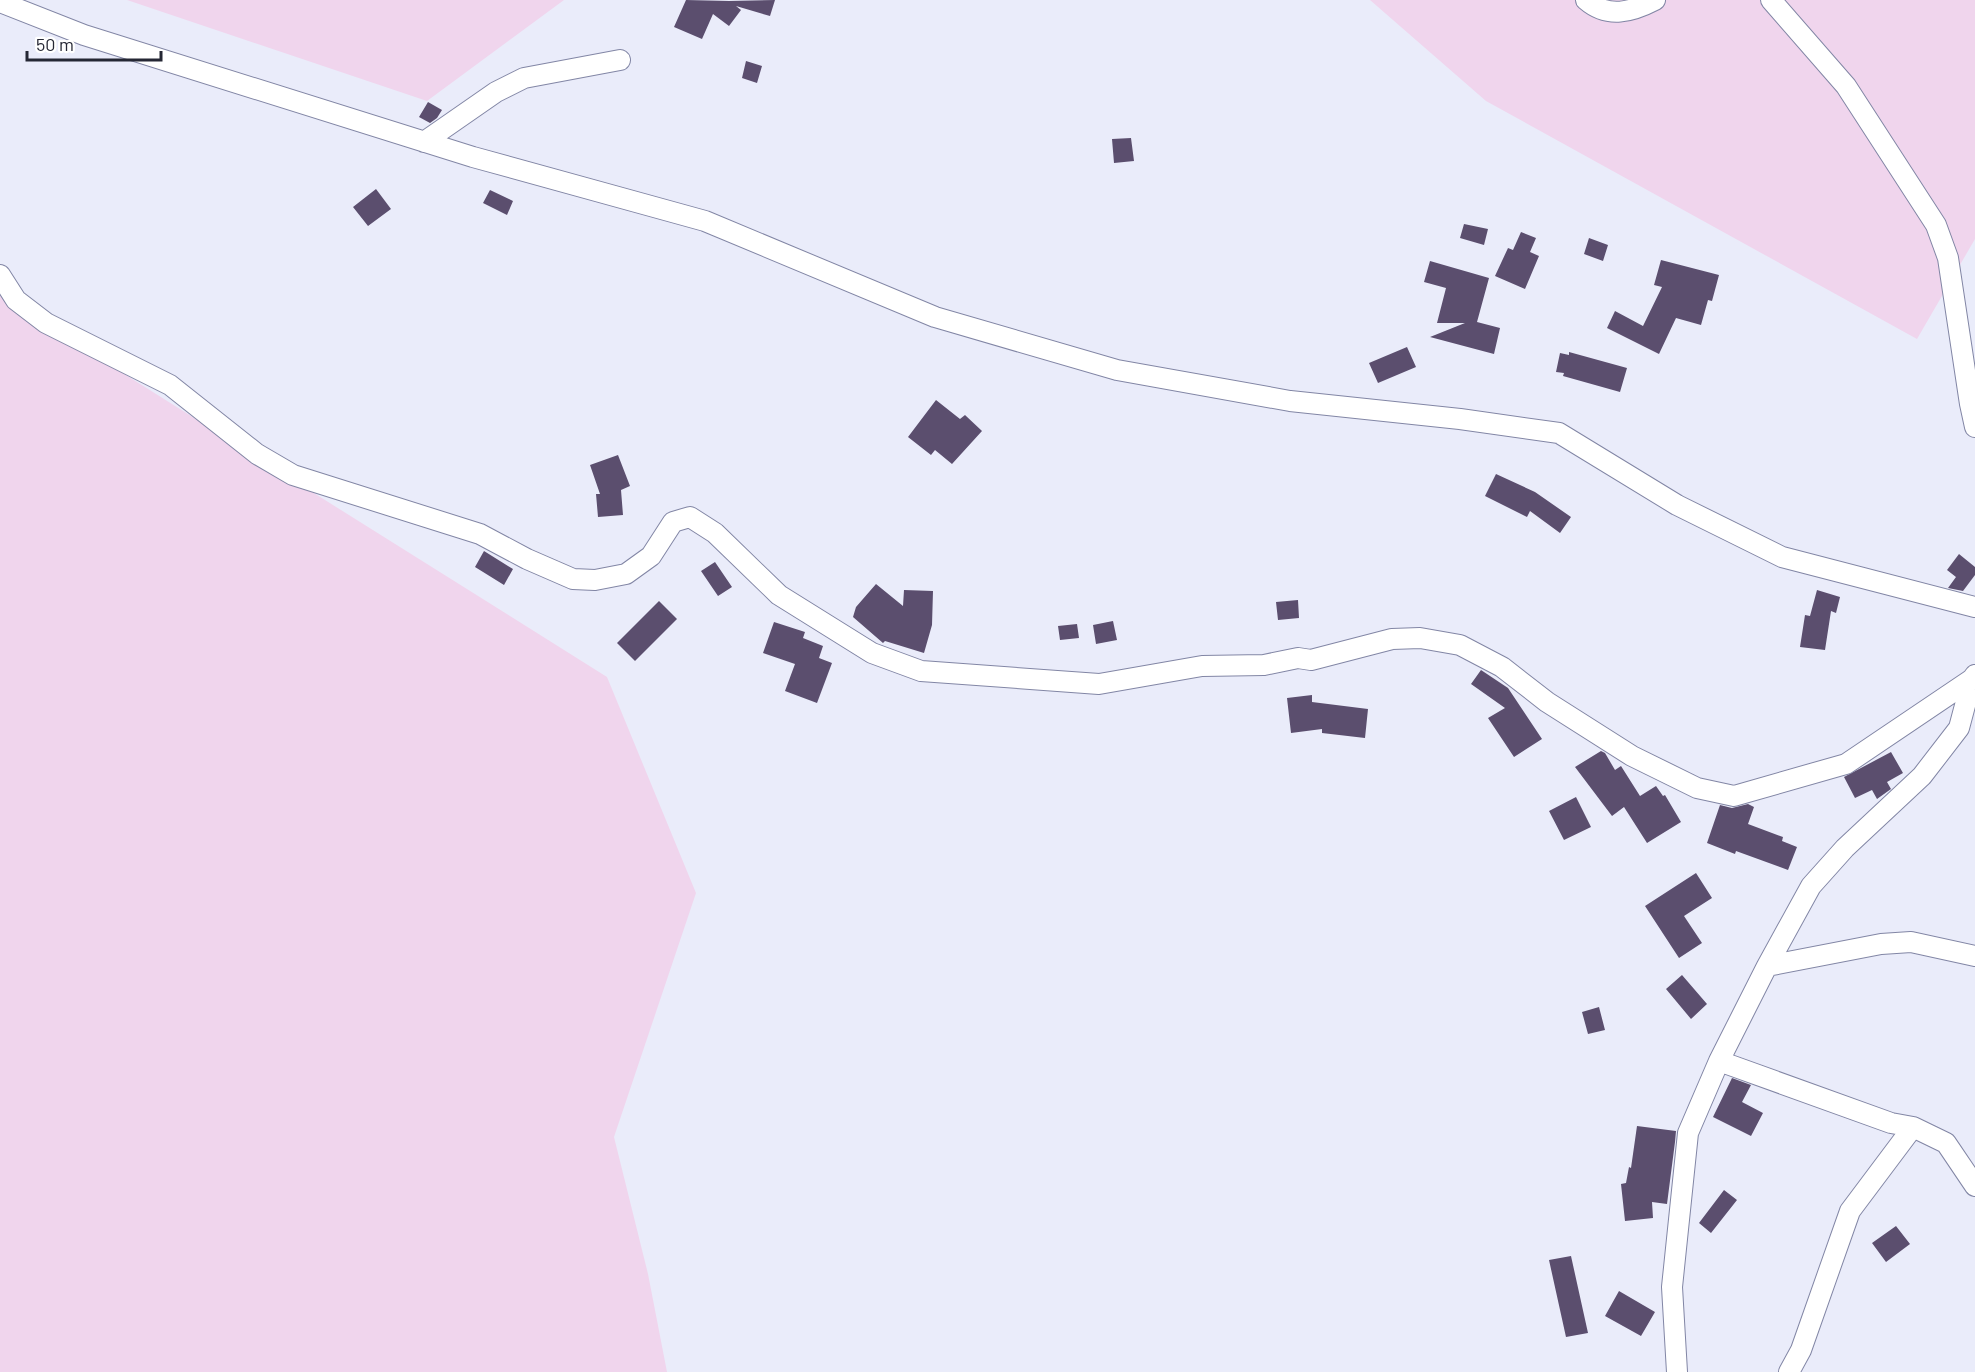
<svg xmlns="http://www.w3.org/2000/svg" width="1975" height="1372" font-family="Barlow,sans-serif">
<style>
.green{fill:#f0d5ed}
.building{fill:#5b4e6e}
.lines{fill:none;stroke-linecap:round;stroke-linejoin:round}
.street-casing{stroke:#8286a5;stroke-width:22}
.street{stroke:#fff;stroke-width:20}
</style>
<rect width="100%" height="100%" fill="#eaecfa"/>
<path class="green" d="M127,0H564L427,101Z
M1370,0H1975V239L1917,339L1486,101Z
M0,296L607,677L696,893L614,1137L648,1274L667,1372H0Z"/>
<path class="building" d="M686,0L729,1L775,0L770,16L736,6L741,10L729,26L713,14L702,39L674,27Z
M746,61L762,66L757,83L742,78Z
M428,102L442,110L437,118L430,123L419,117Z
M1131,138L1134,161L1114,163L1112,139Z
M376,189L391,209L368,226L353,207Z
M490,190L513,201L507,215L483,203Z
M1464,224L1488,229L1484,245L1460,238Z
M1521,232L1536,238L1530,252L1539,256L1525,289L1495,276L1508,248L1513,250Z
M1589,238L1608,245L1603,261L1584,254Z
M1661,260L1719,275L1712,301L1708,300L1701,325L1676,318L1659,354L1607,328L1615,311L1643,326L1662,287L1654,285Z
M1430,261L1489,278L1477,322L1500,328L1494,354L1430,337L1465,323H1437L1446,288L1424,282Z
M1407,347L1416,367L1378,383L1369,363Z
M1569,352L1627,368L1620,392L1563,376L1564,373L1556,372L1560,353L1569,355Z
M936,400L960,419L965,415L982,431L952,464L935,450L931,455L908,437Z
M618,455L630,486L621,490L623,515L598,517L596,494H600L590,465Z
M1496,474L1535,492L1571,517L1560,533L1530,511L1527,517L1485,496Z
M484,551L513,569L504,585L475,567Z
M1959,554L1975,567V575L1963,591L1948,588L1956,577L1947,570Z
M715,562L732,587L718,596L701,571Z
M876,584L903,606L904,590L933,591L932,625L924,653L885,641L883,643L853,617L856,607Z
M1817,590L1840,597L1836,613L1831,611L1825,650L1800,647L1805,615L1810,616Z
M1298,600L1299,618L1278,620L1276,602Z
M659,601L677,619L635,661L617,643Z
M1113,621L1117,640L1096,644L1093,625Z
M774,622L805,632L803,638L823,646L819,658L832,663L817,703L785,691L795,664L763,653Z
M1077,624L1079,638L1060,640L1058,626Z
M1481,670L1508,688L1542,739L1514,757L1488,718L1505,708L1471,684Z
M1312,695V702L1368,709L1365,738L1322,733V729L1291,733L1287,698Z
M1601,751L1605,753L1615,770L1621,766L1640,796L1656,786L1663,796L1665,795L1681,822L1647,843L1624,807L1612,816L1575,767Z
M1891,752L1903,773L1887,782L1891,789L1877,799L1872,790L1855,798L1844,777Z
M1576,797L1591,827L1564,840L1549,811Z
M1748,804L1754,807L1748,824L1783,837L1782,841L1797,847L1788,870L1736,851L1735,854L1707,843L1720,805L1732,808Z
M1696,873L1712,898L1684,916L1702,943L1679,958L1645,906Z
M1682,975L1707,1004L1691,1019L1666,989Z
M1599,1007L1605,1030L1588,1034L1582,1012Z
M1732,1078L1751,1085L1742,1102L1763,1113L1751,1136L1713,1117Z
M1637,1126L1676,1131L1675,1142L1667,1204L1652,1202L1653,1218L1625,1221L1621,1184L1626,1183L1629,1167L1631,1168Z
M1724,1190L1737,1200L1711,1233L1699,1223Z
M1896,1226L1910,1244L1886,1262L1872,1243Z
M1571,1256L1588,1333L1566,1337L1549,1260Z
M1619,1291L1655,1312L1641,1336L1605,1316Z"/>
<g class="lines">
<defs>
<path id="street" d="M1586,0C1608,19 1632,12 1655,0
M1771,0L1846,86L1936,225L1948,258L1970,404L1975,427
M0,2L84,35L473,157L705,221L935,317L1117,370L1290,401L1460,419L1559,433L1677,505L1782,557L1975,607
M424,142L496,92L524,78L620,60
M0,275L16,300L46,323L170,385L257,454L293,475L480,534L527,559L573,579L595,580L626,574L651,556L673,522L690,517L715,533L779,595L872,653L921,671L1099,684L1202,666L1264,665L1298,658L1311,660L1392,639L1420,638L1460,645L1502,667L1547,702L1632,756L1697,788L1734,796L1846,764L1972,679
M1767,966L1881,944L1911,942L1975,956
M1719,1061L1891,1123L1913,1127L1946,1143L1975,1186
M1677,1372L1672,1287L1688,1133L1719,1061L1767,966L1811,886L1845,848L1922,776L1959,728L1972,679L1975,675
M1789,1372L1801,1350L1850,1211L1913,1127"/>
</defs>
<use href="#street" class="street-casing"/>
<use href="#street" class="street"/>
</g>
<path d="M27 51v9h134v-9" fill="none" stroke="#252734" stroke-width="3"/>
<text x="36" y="51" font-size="18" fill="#252734" stroke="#ffffff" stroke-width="4.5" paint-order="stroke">50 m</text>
</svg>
